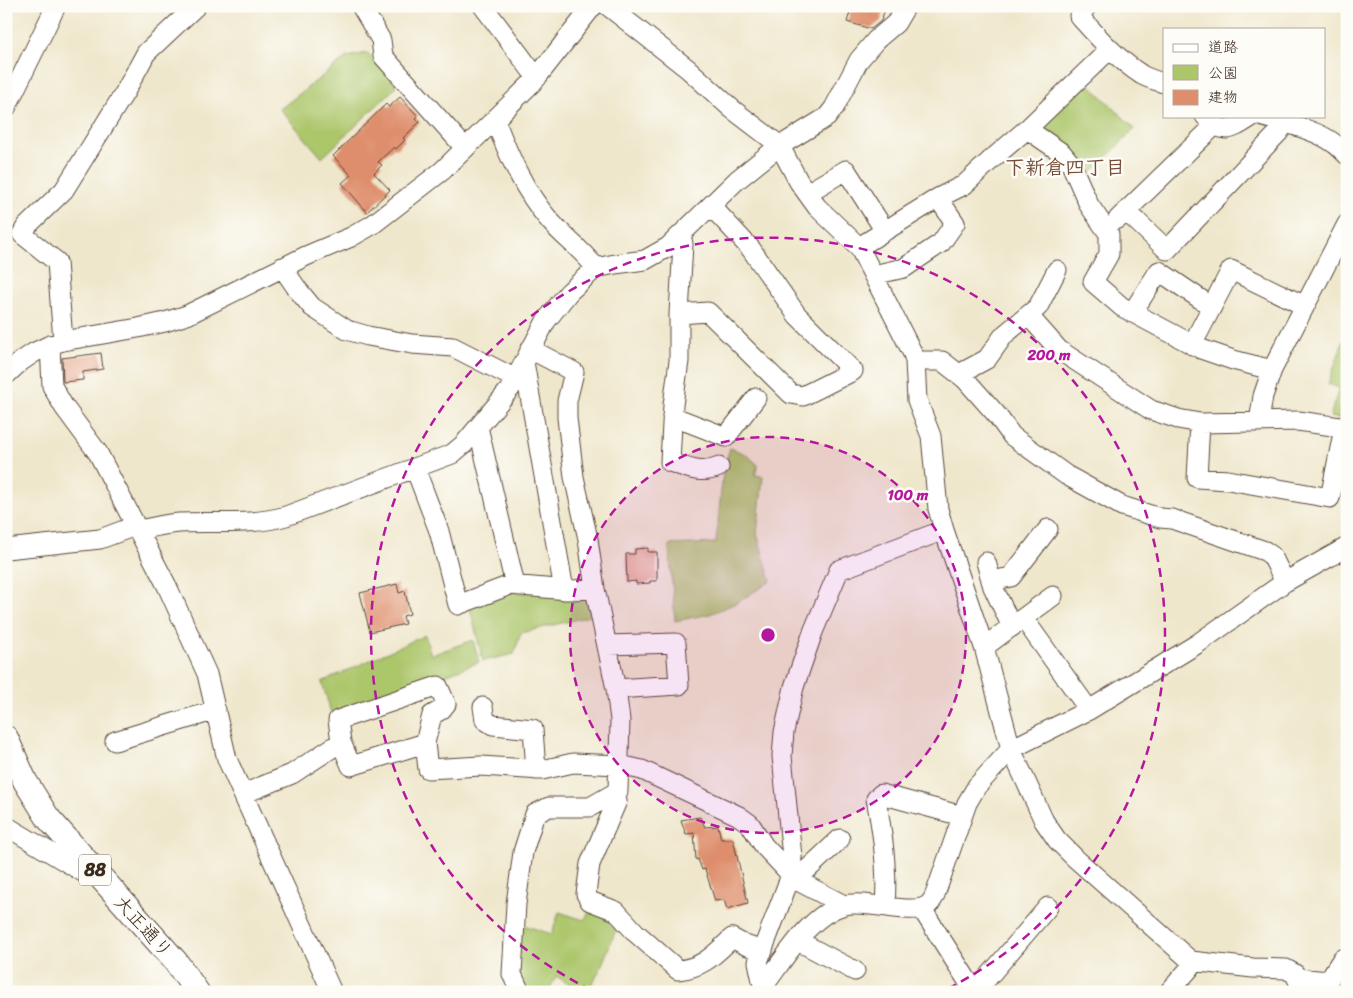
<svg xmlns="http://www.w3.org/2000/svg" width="1353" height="998" font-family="Sriracha,'Klee One',sans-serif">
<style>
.green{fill:#acc66b;stroke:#747844}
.building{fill:#de8e6c}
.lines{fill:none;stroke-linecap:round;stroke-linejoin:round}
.minor-casing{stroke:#564638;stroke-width:21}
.major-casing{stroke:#564638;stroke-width:26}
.minor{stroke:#fff;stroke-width:19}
.major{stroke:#fff;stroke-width:24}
.ring{fill:none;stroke:#b5179e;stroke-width:2.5;stroke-dasharray:9 6}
.labels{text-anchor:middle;stroke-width:5;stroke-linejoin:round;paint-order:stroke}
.shield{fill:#fdfcf7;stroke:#75695f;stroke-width:1}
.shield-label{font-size:18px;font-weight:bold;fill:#3b2a1e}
.street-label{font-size:19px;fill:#3b2a1e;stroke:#fdfcf7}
.neighbourhood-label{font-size:20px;font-weight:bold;fill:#744d39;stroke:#fdfcf7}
.centre{fill:#b5179e;stroke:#fdfcf7;stroke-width:2.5}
.ring-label{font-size:15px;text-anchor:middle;font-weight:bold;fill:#b5179e;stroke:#fdfcf7;stroke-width:5;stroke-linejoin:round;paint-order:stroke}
</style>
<rect width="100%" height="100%" fill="#fdfcf7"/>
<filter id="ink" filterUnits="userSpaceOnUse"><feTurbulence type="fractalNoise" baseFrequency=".02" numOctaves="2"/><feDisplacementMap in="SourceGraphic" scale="10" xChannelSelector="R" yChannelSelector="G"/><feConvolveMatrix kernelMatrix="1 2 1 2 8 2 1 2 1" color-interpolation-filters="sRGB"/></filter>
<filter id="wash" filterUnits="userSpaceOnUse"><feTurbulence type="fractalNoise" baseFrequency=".0096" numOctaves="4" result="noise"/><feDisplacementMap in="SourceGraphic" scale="20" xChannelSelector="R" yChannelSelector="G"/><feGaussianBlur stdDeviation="1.12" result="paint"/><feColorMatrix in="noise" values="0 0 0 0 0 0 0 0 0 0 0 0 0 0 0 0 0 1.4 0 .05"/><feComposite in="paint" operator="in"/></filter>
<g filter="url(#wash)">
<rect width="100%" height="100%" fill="#efe7cc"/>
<path class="green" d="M368,53L397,86L322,158L280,109L347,57Z
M1085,80L1135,129L1084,180L1038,125Z
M1344,339L1347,340V420L1330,417L1339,388L1328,384Z
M730,448L746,454L758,465L755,475L763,476L757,534L771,581L738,602L710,614L675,621L669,545L716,543L723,471Z
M512,592L586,596L590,616L521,633L514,654L483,661L470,608Z
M425,635L431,655L473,640L479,662L374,702L331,713L322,682Z
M593,909L619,922L599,972L587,992H581L556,976L548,992H525L516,975L520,924L552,934L559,912L584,920L589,912Z"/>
<g id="blocks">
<path class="building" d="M852,6H886L881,21L871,29L847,22Z
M400,97L418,116L416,118L420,122L403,138L405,140L396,149L394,147L378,162L382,165L374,173L390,190L367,212L342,183L351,175L333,156L386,104L389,107Z
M101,353L103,369L83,372V380L63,382L62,358Z
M648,548V552H657V581H650V583L636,584V581L627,582L626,554H635V549Z
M397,584L399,593L405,591L410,614L403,616L405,624L370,632L360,593Z
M700,817L705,827L718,826L721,839H733L748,903L727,909L724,900L715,901L705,869L702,870L698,859L696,860L694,833L686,834L681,820Z"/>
</g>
</g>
<g filter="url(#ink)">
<use href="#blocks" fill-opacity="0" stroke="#564638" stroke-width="1"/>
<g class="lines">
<defs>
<path id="minor" d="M361,6L381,40L383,56L465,148
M483,6L537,78
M608,6L688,69L732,109L774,141L784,154L799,182L817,207L859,247L913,354L915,361L917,400L931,436L938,509L944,530L984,647L1011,749L1044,821L1057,840L1076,859L1191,961L1253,968L1286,969L1295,974L1303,992
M1087,6L1079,16C1098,37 1118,60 1142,75C1149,79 1157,81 1164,83
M6,108L56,6
M1205,116C1225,137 1232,129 1253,116
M1260,116C1283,123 1316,129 1335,144C1339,147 1343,151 1347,155
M495,120C509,156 524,191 550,221C565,238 582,250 596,268
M1027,129L1062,153L1071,164L1089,205L1109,234V254L1093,282L1122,307L1201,349L1233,360L1272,370
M807,193L846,170L885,231
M1126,211L1167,250L1279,132L1285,123
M1118,219L1214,126
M681,235L683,244L679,314V361L673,405L670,462C688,468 701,475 719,467
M859,247L938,198L964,185L992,159L1027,129L1110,49
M282,267L298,290L312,307L347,330L368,336L412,344L453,347L516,379
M873,275L904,268L941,243L955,223L938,198
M1132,313L1159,271L1212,307
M679,314L708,312L791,394L803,396L853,371L797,315L751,249L711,206
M1028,315L1059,350L1151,410L1178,419L1200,423L1298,421L1347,428
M63,341L57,262L22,234L26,227L64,190L125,92L146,53L196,6
M50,345L52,386L64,407L98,453L167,586L207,674L227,759L332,992
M1192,345L1231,270L1305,306
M915,361H942L965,379L996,414L1012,436L1066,475L1122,506L1160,518L1172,519L1265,551L1272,556L1285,582
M524,362L564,590
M959,374L987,359L1004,335L1038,307L1057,270
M6,375L20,362L35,352L50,345L63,341L138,328L165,322L187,315L306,256L351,237L372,225L442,171L534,81L593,6
M672,416L726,437L756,398
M1259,422L1263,396L1272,370L1347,224
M1200,423L1197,478L1228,480L1330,498L1344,428
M478,427L515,585
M415,468L439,531L458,605L510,585L568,590L595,589
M137,530C151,528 165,524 179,523C215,521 251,526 286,516L452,454L464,444L510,389L546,321L569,292L596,268L615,264L645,260L668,247L737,180L778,147L827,117L834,108L859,60L876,40L896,23L906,6
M6,549L100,539L135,526
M986,562L993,587L1012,627
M991,581L1011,577L1048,529
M1024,619L1089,710
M607,645L676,643L679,685L616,689
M984,647L1053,596
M483,707L485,720L493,725L533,729L536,770
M115,741L216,710
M425,743L351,766L341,742L338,720L438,686L446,704L441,710L432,715L425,743L428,769L481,766L542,770L573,763L620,765L642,770L739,816L750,824L764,846L796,880L844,905
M615,793L617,801L590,864L586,894L590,901L616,911L636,933L678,970C703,968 715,954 732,938L745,945L763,951
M243,794L292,774L341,742
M6,826L83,872L100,877
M796,880L840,839
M885,906C888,869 883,834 876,799L881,794L962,816
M922,909L969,983V992
M798,941L855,971
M1297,978L1328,981L1342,959H1347
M766,984L762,981L758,962L791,875L792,857L782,756L784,732L794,687L813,632L839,570L944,530
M969,988H979L1048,907
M520,992L512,974L516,904L523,852L535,814L549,807H590L618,791L620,720L616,689L595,589L588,539L574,477L567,418V401L574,372L530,349
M759,992C782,964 807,915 844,905C868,899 913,917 928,905C933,901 935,895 937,889L967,803L977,786L1011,749L1089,710L1197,644L1285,582L1347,547
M1169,992L1190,968L1191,961"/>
<path id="major" d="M6,738L25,781L48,818L176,962L197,992"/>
</defs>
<use href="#minor" class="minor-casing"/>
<use href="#major" class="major-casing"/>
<use href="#minor" class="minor"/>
<use href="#major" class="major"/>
</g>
</g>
<circle cx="768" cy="635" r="198" fill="#b5179e" fill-opacity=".12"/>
<g class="ring">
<circle cx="768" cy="635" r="198"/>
<path d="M591 990A397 397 0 1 1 945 990"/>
</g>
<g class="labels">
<rect class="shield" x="79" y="854.5" width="32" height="31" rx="4"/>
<g class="shield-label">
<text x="95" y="876">88</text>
</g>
<g class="street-label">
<text transform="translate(144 926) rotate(48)" y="7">大正通り</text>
</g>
<g class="neighbourhood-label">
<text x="1065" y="174">下新倉四丁目</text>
</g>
</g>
<circle cx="768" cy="635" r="8" class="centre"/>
<g class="ring-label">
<text x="1049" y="360">200 m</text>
<text x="908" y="500">100 m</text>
</g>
<rect width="1353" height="998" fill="none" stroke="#fdfcf7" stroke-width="25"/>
<rect x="1163" y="28" width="162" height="90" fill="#fdfcf7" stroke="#afa8a0"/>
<rect x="1173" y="44" width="25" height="8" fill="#ffffff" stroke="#afa8a0"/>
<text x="1208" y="52" font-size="15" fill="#3b2a1e">道路</text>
<rect x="1173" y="65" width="25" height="15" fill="#acc66b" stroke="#afa8a0"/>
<text x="1208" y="78" font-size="15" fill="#3b2a1e">公園</text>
<rect x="1173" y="90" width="25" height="15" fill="#de8e6c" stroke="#afa8a0"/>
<text x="1208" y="102" font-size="15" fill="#3b2a1e">建物</text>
</svg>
